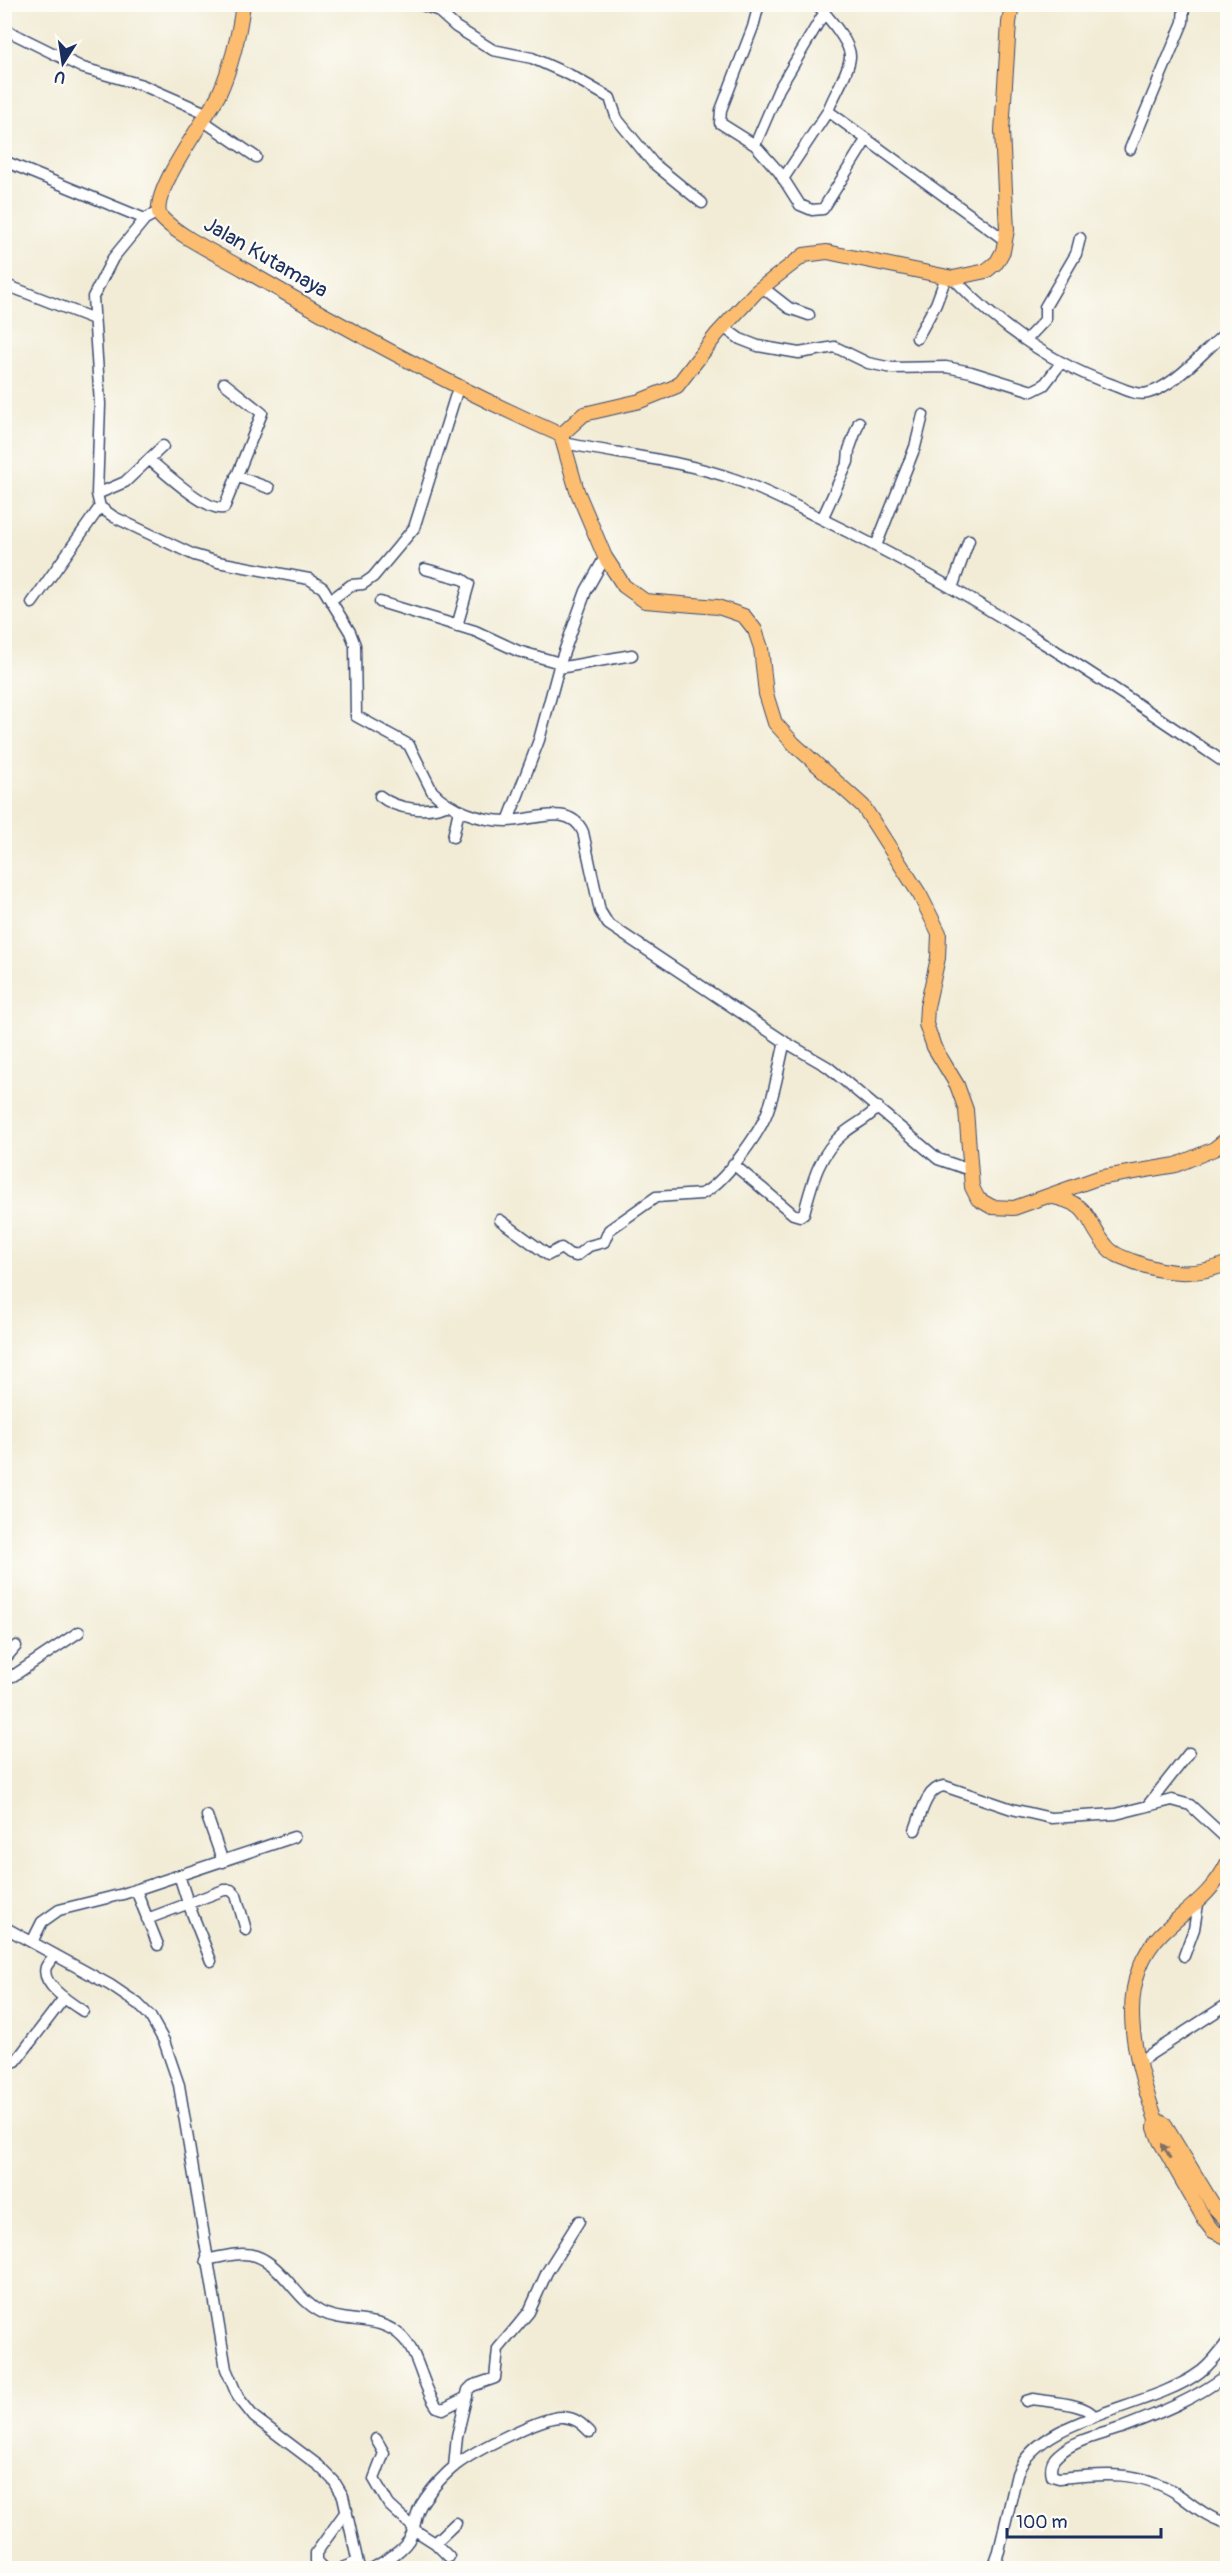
<svg xmlns="http://www.w3.org/2000/svg" width="1232" height="2573" font-family="Pangolin,sans-serif">
<style>
.lines{fill:none;stroke-linecap:round;stroke-linejoin:round}
.minor-casing{stroke:#3b4b70;stroke-width:13}
.major-casing{stroke:#3b4b70;stroke-width:16}
.minor{stroke:#fff;stroke-width:10}
.major{stroke:#fcbd6f;stroke-width:14}
.oneway{fill:#806f66}
.labels{text-anchor:middle;stroke-width:4.5;stroke-linejoin:round;paint-order:stroke}
.street-label{font-size:21px;fill:#1b2f5e;stroke:#fdfcf7}
</style>
<rect width="100%" height="100%" fill="#fdfcf7"/>
<filter id="ink" filterUnits="userSpaceOnUse"><feTurbulence type="fractalNoise" baseFrequency=".0167" numOctaves="2"/><feDisplacementMap in="SourceGraphic" scale="12" xChannelSelector="R" yChannelSelector="G"/><feConvolveMatrix kernelMatrix="1 2 1 2 8 2 1 2 1" color-interpolation-filters="sRGB"/></filter>
<filter id="wash" filterUnits="userSpaceOnUse"><feTurbulence type="fractalNoise" baseFrequency=".008" numOctaves="4" result="noise"/><feDisplacementMap in="SourceGraphic" scale="24" xChannelSelector="R" yChannelSelector="G"/><feGaussianBlur stdDeviation="1.35" result="paint"/><feColorMatrix in="noise" values="0 0 0 0 0 0 0 0 0 0 0 0 0 0 0 0 0 1.4 0 .05"/><feComposite in="paint" operator="in"/></filter>
<g filter="url(#wash)">
<rect width="100%" height="100%" fill="#f2ecd6"/>
</g>
<g filter="url(#ink)">
<g class="lines">
<defs>
<path id="minor" d="M419,4L437,10L455,4
M759,4L753,27L721,110L720,123L755,145L779,172L800,205L812,210L823,209L825,206L866,140
M817,4C827,16 851,42 850,57C849,72 833,96 828,111L1006,241
M437,10L456,27L493,50L532,58L570,75L610,98L617,119L653,163L702,203
M4,29L83,68L142,85L206,113
M202,120L256,157
M755,145L779,89L824,13
M1130,149L1183,22L1184,4
M4,161L145,219
M783,179L828,111
M158,212L145,219L113,258L93,297L100,404L97,494L100,507L114,517L194,555L218,562L309,579L323,588L350,632L355,645L356,716L409,745L432,791C450,810 481,821 507,821C532,821 570,802 583,832L600,911L608,924L785,1042L828,1067L938,1159L970,1170
M953,278C997,324 1052,364 1113,385C1123,389 1137,396 1148,393C1176,386 1205,349 1228,331
M6,285L94,319
M762,287L789,308L809,315
M723,327L740,339L758,346L799,353L835,347L868,363L892,368L946,367L971,372L1032,391L1044,385L1061,363
M917,338L936,304L946,277
M1026,340L1045,320V307L1076,254L1080,238
M564,443C622,455 681,460 737,480C775,494 811,514 848,532C981,599 1105,681 1228,765
M150,460C164,472 207,512 224,508L262,413L224,383
M236,476L269,488
M97,494L125,482L163,446
M822,519L848,462L849,450L859,422
M876,546L915,447L923,415
M425,569L462,579L469,584L457,626
M952,588L969,540
M331,600L351,585L363,584L373,577L414,528L458,388
M380,602L475,631L518,651L560,663L586,591L605,557
M32,603L100,507
M559,668L632,655
M380,796C397,810 428,813 448,804
M508,821L539,740L560,663
M453,837L459,810
M733,1164L793,1214L800,1216L804,1213C812,1183 819,1153 844,1133C856,1123 868,1119 878,1107
M500,1220L548,1255L561,1248L569,1254L576,1256L589,1246L604,1242L609,1230L656,1197L701,1194C723,1185 760,1133 768,1110C776,1089 779,1064 785,1042
M4,1660L16,1646
M4,1672L13,1676L79,1632
M1148,1805L1189,1753
M207,1816L223,1862
M915,1830C921,1815 926,1788 944,1786L1012,1809L1051,1818L1116,1814L1172,1800L1190,1805L1228,1840
M179,1875L188,1903L211,1961
M136,1890L158,1945
M147,1919L224,1890H231L236,1895L246,1930
M4,1927L110,1985L138,2004L150,2016L164,2041L179,2085L226,2369L238,2397L254,2417L319,2466L334,2481L343,2496L359,2568
M32,1942L42,1922L59,1910L123,1894L294,1837
M54,1955C52,1959 48,1963 46,1967C40,1984 72,2004 83,2011
M1184,1956L1194,1929L1198,1904
M16,2061L64,1998
M1137,2063L1228,2004
M206,2260C221,2257 241,2251 256,2256C284,2266 295,2299 321,2312C348,2325 380,2314 403,2338C420,2356 422,2387 437,2407L443,2409L467,2397
M1228,2374C1196,2399 1157,2414 1121,2428C1100,2435 1074,2440 1058,2455C1051,2461 1050,2467 1052,2476L1059,2478C1100,2474 1140,2470 1176,2493C1192,2504 1208,2519 1228,2523
M1026,2401L1033,2399C1049,2402 1085,2403 1094,2416
M376,2439L384,2453L374,2479L389,2505L413,2527
M454,2467L457,2436L468,2390L472,2386L495,2378L498,2349L529,2312L547,2272L579,2221
M413,2529L435,2543L449,2557
M435,2543L456,2523
M323,2568L316,2561V2553L347,2510
M342,2568L357,2562
M373,2568C385,2561 405,2550 411,2536C417,2523 414,2513 425,2499C433,2487 445,2474 456,2465C473,2452 543,2415 563,2417C576,2418 582,2424 590,2432
M993,2568L999,2551L1017,2474C1039,2415 1152,2409 1200,2372C1211,2364 1219,2353 1228,2341"/>
<path id="major" d="M243,4C239,35 232,65 219,94C208,117 149,193 160,216C176,235 221,256 245,270C348,330 452,387 561,435
M561,435L577,491L605,557L624,586L645,601L718,607L744,616L755,630L761,648L766,694L775,723L794,744L863,806L920,895L939,933L938,958L927,1007L926,1024L934,1047L957,1085L966,1110L972,1187L978,1199L992,1207L1014,1208L1098,1178L1176,1165L1214,1149L1228,1138
M561,435L584,414L640,401L677,386L717,334L756,292L804,255L827,252L953,278L986,271L997,262L1003,251L1007,230L1002,131L1009,23L1012,4
M1048,1196C1095,1204 1083,1220 1108,1248C1114,1255 1124,1258 1132,1261C1163,1274 1197,1277 1228,1263
M1228,1862C1212,1895 1187,1909 1162,1933C1112,1983 1135,2062 1156,2120L1155,2128L1160,2141L1206,2222L1213,2231L1228,2238
M1156,2120L1164,2124L1215,2208L1228,2222"/>
</defs>
<use href="#minor" class="minor-casing"/>
<use href="#major" class="major-casing"/>
<use href="#minor" class="minor"/>
<use href="#major" class="major"/>
</g>
<defs><path id="oneway-solid" d="M-6-.8H1V-3.2L6.5 0L1 3.2V.8H-6Z" transform="scale(1.5)"/></defs>
<use class="oneway" href="#oneway-solid" transform="translate(1166 2151) rotate(-121)"/>
</g>
<g class="labels">
<g class="street-label">
<text transform="translate(266 257) rotate(30)" y="7">Jalan Kutamaya</text>
</g>
</g>
<rect width="1232" height="2573" fill="none" stroke="#fdfcf7" stroke-width="24"/>
<g transform="translate(63 63) rotate(192)" stroke="#fdfcf7" stroke-width="4.5" paint-order="stroke">
<path d="M0-4.5L10 22L0 15L-10 22Z" fill="#1b2f5e"/>
<text y="-9" font-size="16" font-weight="bold" text-anchor="middle" fill="#1b2f5e">U</text>
</g>
<path d="M1007 2528v9h154v-9" fill="none" stroke="#1b2f5e" stroke-width="3"/>
<text x="1016" y="2528" font-size="18" fill="#1b2f5e" stroke="#fdfcf7" stroke-width="4.5" paint-order="stroke">100 m</text>
</svg>
